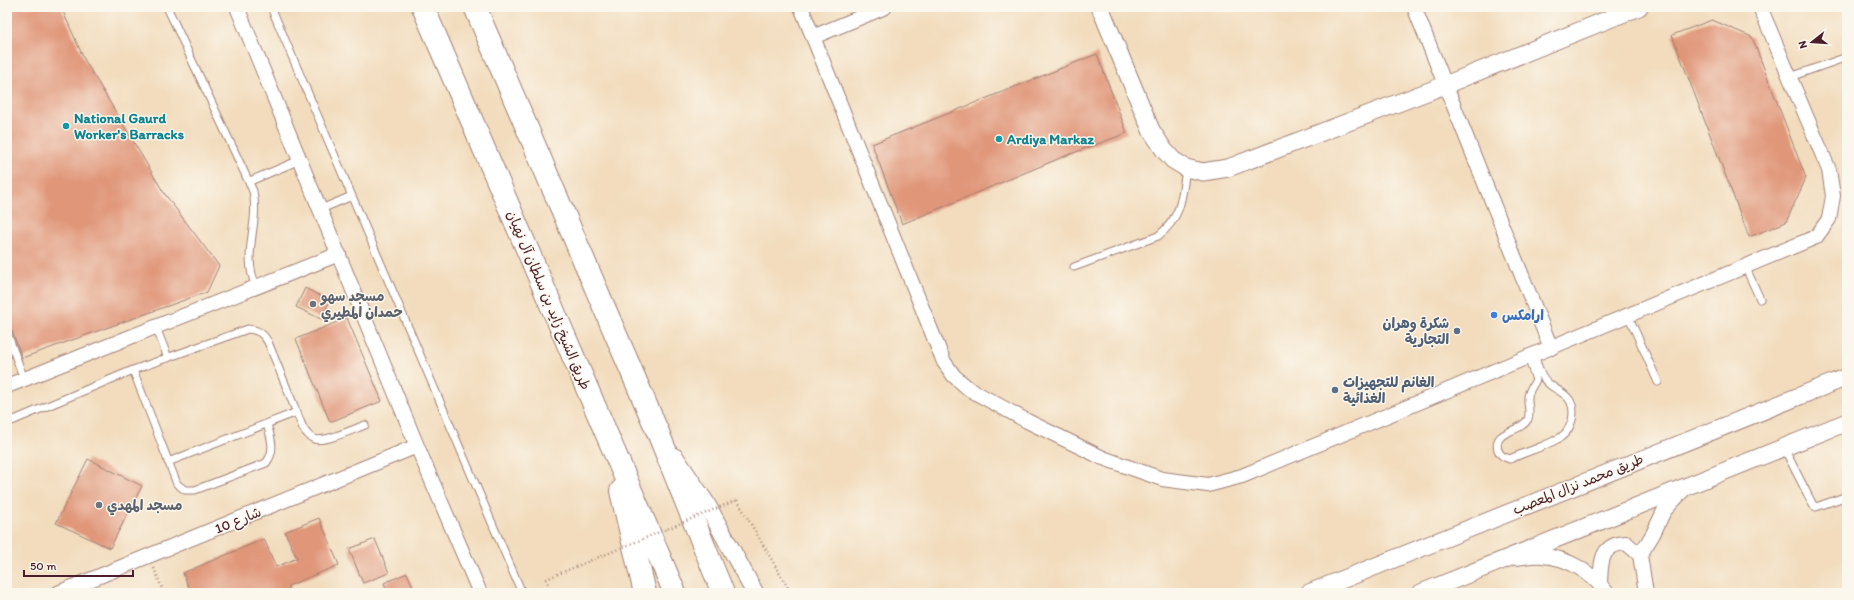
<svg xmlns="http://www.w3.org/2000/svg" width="1854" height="600" font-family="Itim,'Playpen Sans Arabic',sans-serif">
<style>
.building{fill:#e09679}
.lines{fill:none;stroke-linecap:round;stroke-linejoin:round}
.service-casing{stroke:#9e7e74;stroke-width:9}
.minor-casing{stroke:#9e7e74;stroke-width:16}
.tertiary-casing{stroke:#9e7e74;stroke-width:19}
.motorway-casing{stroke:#9e7e74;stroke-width:24}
.path{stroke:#9e7e74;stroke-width:2.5;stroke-dasharray:1 3;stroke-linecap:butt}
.service{stroke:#fff;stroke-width:7}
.minor{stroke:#fff;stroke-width:14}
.tertiary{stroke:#fff;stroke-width:17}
.motorway{stroke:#fff;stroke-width:22}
.path-bridge{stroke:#9e7e74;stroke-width:2.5;stroke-dasharray:1 3;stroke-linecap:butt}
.culture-dot{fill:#0f9aa8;stroke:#fbf7ec;stroke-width:1.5}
.worship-dot{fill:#6b7280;stroke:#fbf7ec;stroke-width:1.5}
.shop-dot{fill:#3f7fe0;stroke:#fbf7ec;stroke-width:1.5}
.service-dot{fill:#5c6f8a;stroke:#fbf7ec;stroke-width:1.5}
.labels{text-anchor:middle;stroke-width:3;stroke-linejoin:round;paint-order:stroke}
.culture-label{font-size:14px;font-weight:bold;fill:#0d838f;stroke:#fbf7ec;text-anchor:start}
.worship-label{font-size:14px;font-weight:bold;fill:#5b616d;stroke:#fbf7ec;text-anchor:start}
.street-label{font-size:14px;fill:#4a1f2b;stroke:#fbf7ec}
.shop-label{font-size:14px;font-weight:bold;fill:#366cbe;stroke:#fbf7ec;text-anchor:start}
.service-label{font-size:14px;font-weight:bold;fill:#4e5e75;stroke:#fbf7ec;text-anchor:end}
</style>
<rect width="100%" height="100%" fill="#fbf7ec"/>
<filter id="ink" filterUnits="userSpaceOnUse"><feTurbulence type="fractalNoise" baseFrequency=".025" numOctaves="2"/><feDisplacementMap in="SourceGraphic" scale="8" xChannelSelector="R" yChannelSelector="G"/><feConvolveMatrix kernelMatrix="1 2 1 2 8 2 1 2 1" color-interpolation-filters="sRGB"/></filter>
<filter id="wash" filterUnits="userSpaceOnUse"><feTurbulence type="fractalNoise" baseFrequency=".012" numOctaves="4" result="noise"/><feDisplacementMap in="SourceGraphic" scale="16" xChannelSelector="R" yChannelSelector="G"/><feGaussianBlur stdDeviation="0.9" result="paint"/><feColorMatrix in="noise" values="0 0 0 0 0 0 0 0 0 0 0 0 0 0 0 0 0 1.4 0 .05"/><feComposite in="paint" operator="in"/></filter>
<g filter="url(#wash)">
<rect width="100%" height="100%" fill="#f2dcbd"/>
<g id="blocks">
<path class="building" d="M7,7H61L84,59L164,193L219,266L207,292L22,358L12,331L7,328Z
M1712,20L1752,37L1806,178L1786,222L1749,237L1672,35Z
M1097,54L1127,133L1065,156L902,224L872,144Z
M305,288L330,301L321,319L296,307Z
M347,318L382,401L330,422L296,339Z
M88,459L142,486L110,548L56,523Z
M319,518L339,565L288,586L290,593H191L183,573L264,539L276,567L297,558L285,532Z
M375,539L389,573L363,583L349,549Z
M407,573L414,589L405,593H388L384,583Z"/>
</g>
</g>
<g filter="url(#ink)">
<use href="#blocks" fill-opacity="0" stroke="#9e7e74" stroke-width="1"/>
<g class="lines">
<defs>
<path id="service" d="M167,7L253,191C260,227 241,251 256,287
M271,7L522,593
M1790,77L1847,57
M250,181L300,160
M321,209L352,196
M1745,266L1760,299
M1074,267L1158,236C1182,217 1182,197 1186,168
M1628,315L1658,382
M156,327L168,358
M7,333L24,379
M1528,357L1536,380C1533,385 1528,392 1528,397C1527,404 1531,412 1528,419C1521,433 1492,430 1498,450C1500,456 1504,457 1510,459C1525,452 1547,446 1561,437C1572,429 1577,411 1569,399C1564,392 1556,390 1549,384C1540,377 1538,365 1534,355
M133,370L177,484L185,490H195L266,463C276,451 271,438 267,424
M7,423L133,370L248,329C258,330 263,333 268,342L303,428C306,433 309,437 314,439C324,443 354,429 365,425
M1784,448L1813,505L1816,507L1847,496
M168,462L297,412"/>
<path id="minor" d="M237,7L417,446L480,593
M801,7L937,345L944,362L954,376L969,389L1027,421L1103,458L1162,479L1208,485L1242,476L1816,237L1829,219L1833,196L1829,170L1760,7
M1414,7L1551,348
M813,37L885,7
M7,386L339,254
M1517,558C1525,557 1533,555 1542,556C1568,557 1592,573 1607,593
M1600,583C1601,563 1600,544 1626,543L1640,555
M58,593L417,446
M1646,593L1640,555L1653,534L1664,511L1686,487"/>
<path id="tertiary" d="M1100,7L1151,130L1164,150L1173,160L1186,168L1203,172L1228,168L1445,85L1639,7
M675,457L706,503L755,593
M1309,593L1847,377
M1421,593L1847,422"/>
<path id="motorway" d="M423,7L675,593
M475,7L659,435L723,593
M621,491L645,593"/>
</defs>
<use href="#service" class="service-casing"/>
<use href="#minor" class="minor-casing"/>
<use href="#tertiary" class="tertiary-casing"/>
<use href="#motorway" class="motorway-casing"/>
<path class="path" d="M737,500L791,593
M154,568L164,593
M546,579L552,593"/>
<use href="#service" class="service"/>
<use href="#minor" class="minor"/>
<use href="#tertiary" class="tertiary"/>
<use href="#motorway" class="motorway"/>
<path class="path-bridge" d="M546,579L737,500"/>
</g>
</g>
<g class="culture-dot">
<circle cx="66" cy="126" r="4"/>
<circle cx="999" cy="139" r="4"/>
</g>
<g class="worship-dot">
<circle cx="313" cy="304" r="4"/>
<circle cx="99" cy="505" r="4"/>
</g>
<circle class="shop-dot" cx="1494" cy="315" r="4"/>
<g class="service-dot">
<circle cx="1457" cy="331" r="4"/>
<circle cx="1335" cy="390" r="4"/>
</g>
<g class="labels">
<g class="culture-label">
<text x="74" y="123">National Gaurd<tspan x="74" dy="16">Worker's Barracks</tspan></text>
<text x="1007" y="144">Ardiya Markaz</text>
</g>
<g class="worship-label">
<text x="321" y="301">مسجد سهو<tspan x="321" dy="16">حمدان المطيري</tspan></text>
<text x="107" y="510">مسجد المهدي</text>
</g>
<g class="street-label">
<text transform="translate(549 300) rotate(67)" y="5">طريق الشيخ زايد بن سلطان آل نهيان</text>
<text transform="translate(1578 484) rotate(-22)" y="5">طريق محمد نزال المعصب</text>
<text transform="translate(238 520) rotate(-22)" y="5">شارع 10</text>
</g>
<g class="shop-label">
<text x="1502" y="320">ارامكس</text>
</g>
<g class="service-label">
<text x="1449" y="328">شكرة وهران<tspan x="1449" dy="16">التجارية</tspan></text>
<text x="1343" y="387" text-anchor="start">الغانم للتجهيزات<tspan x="1343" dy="16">الغذائية</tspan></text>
</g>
</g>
<rect width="1854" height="600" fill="none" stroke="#fbf7ec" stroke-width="24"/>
<g transform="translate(1812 42) rotate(253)" stroke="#fbf7ec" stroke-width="3" paint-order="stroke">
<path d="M0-3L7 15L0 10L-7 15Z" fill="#4a1f2b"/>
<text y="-6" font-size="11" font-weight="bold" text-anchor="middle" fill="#4a1f2b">N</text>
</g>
<path d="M24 570v6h109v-6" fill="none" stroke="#4a1f2b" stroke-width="2"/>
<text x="30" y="570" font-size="12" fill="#4a1f2b" stroke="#fbf7ec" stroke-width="3" paint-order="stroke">50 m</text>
</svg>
